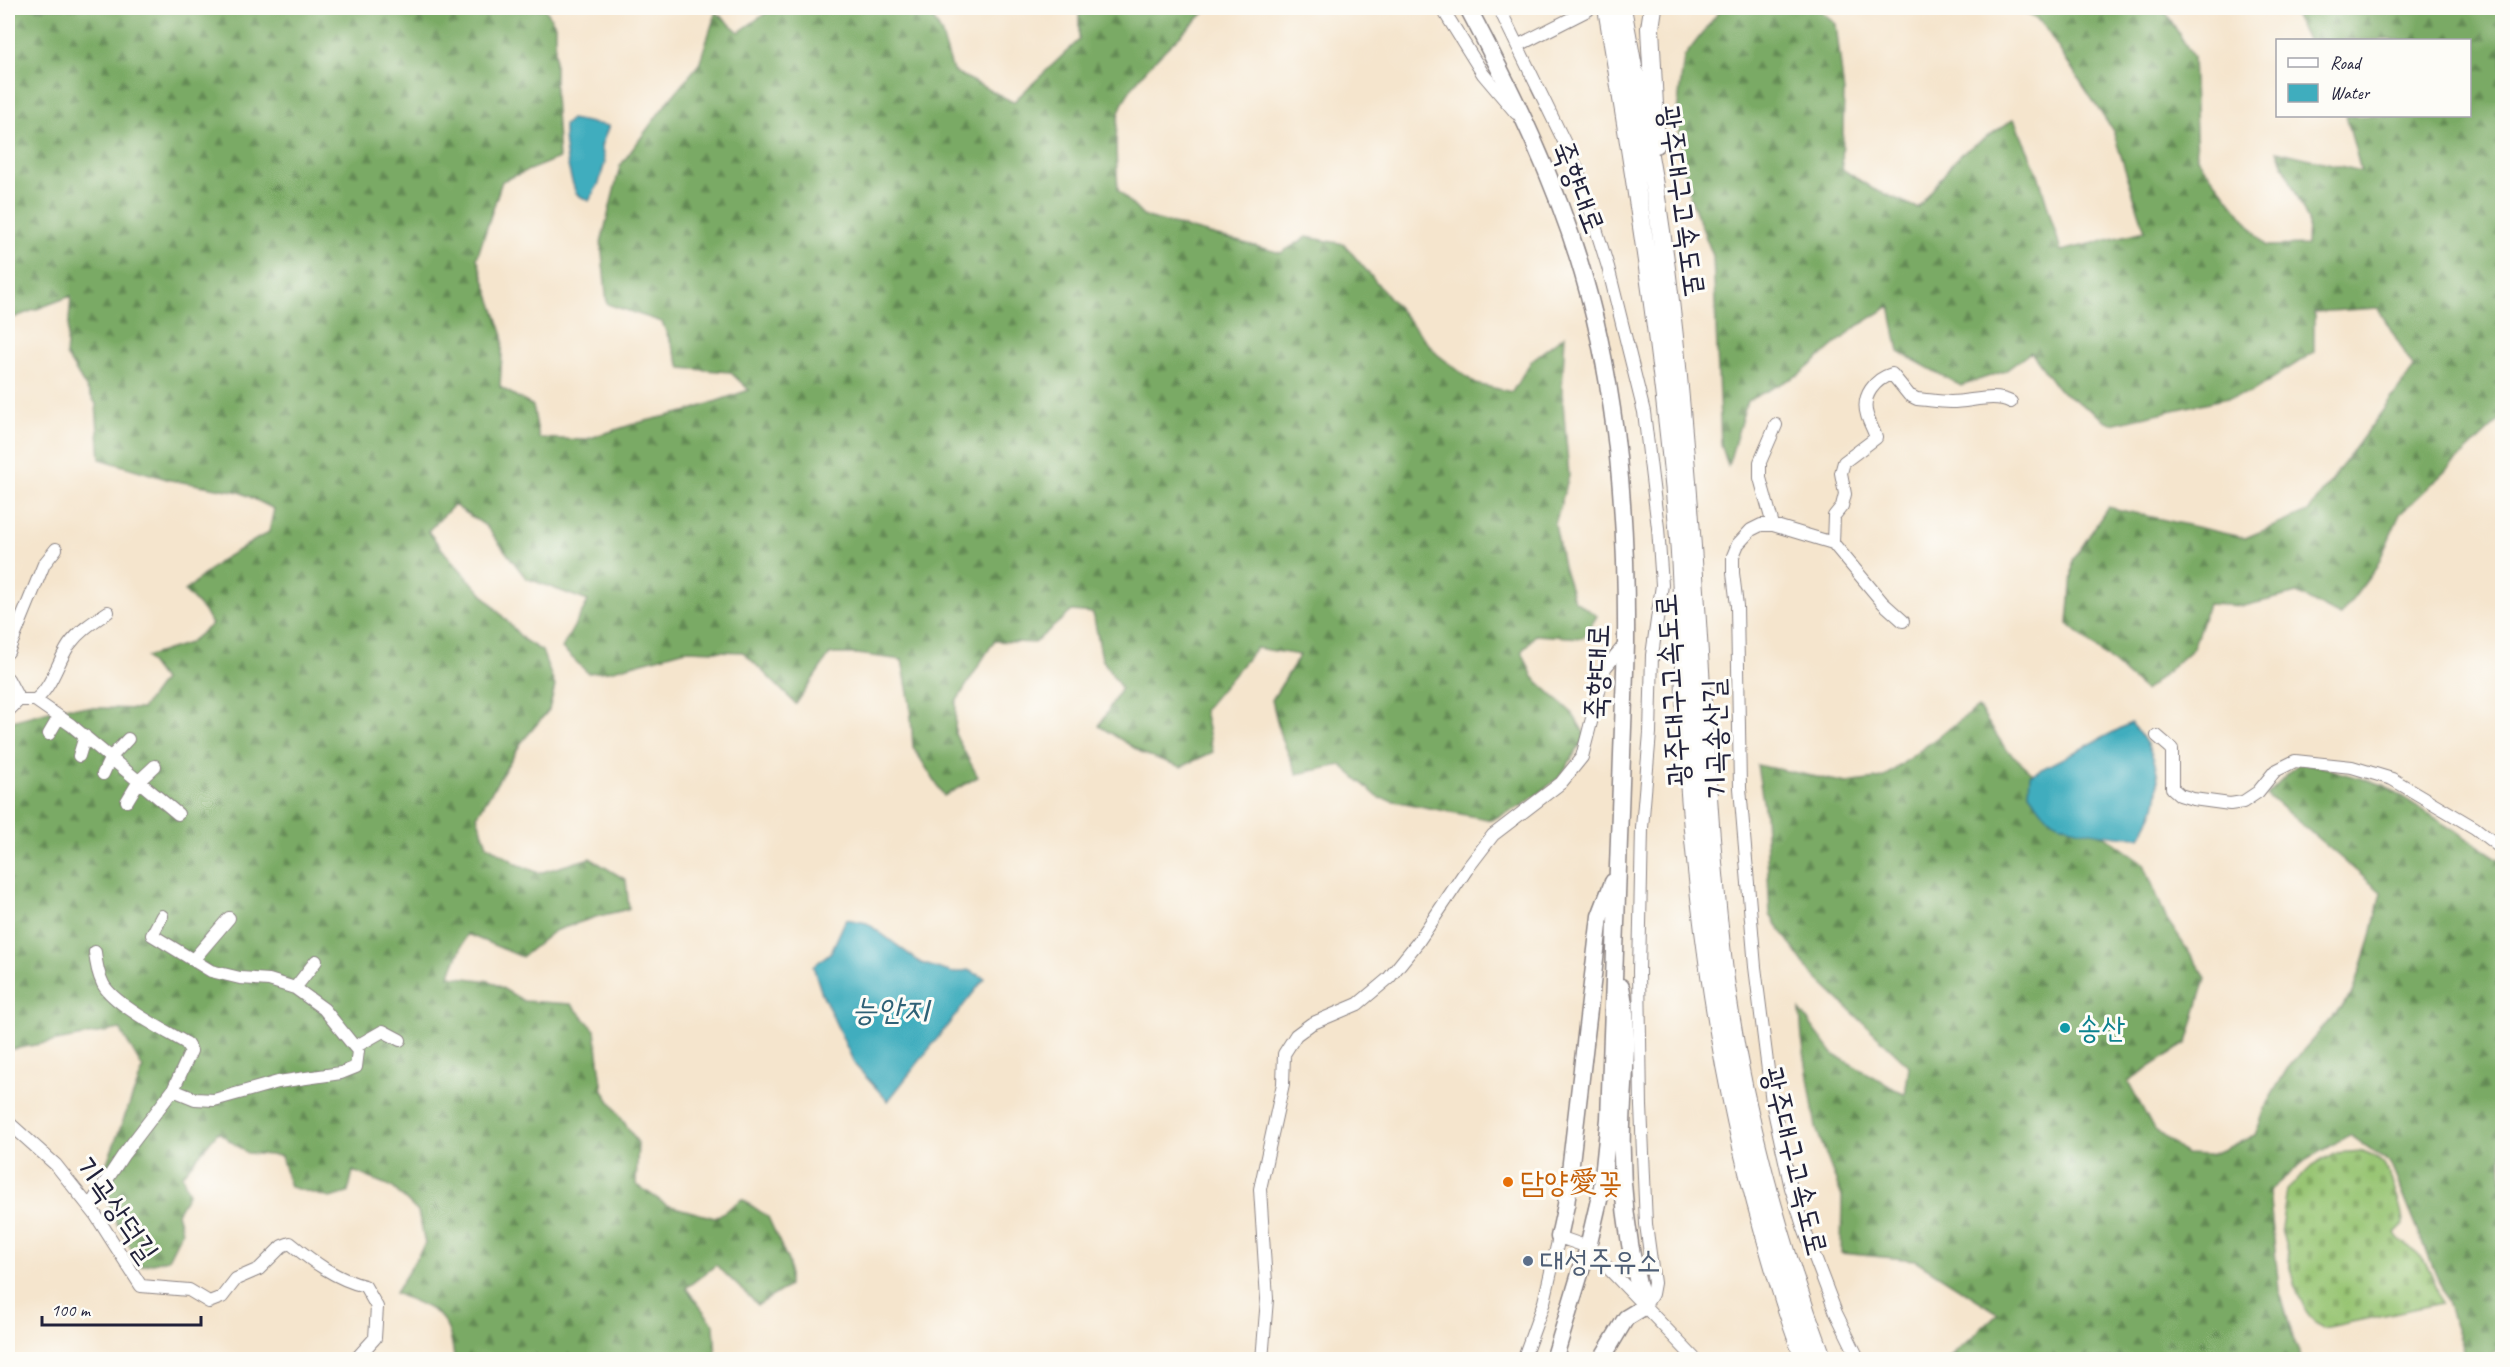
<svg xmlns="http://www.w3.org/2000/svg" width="2510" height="1367" font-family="Caveat,'LXGW WenKai TC','Poor Story',sans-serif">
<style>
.forest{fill:url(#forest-firs);stroke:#4e6650;stroke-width:1.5}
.cemetery{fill:url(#cemetery-stones);stroke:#5d7457;stroke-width:1.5}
.water{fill:#3fadbe;stroke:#30687c;stroke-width:1.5}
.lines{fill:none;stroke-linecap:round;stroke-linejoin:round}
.minor-casing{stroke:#8c8484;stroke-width:14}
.major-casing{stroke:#8c8484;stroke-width:19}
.highway-casing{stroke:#8c8484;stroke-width:20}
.minor{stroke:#fff;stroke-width:12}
.major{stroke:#fff;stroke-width:16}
.highway{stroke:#fff;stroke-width:18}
.culture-dot{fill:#0f9aa8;stroke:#fdfcf7;stroke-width:2}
.food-dot{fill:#e8710a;stroke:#fdfcf7;stroke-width:2}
.service-dot{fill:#5c6f8a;stroke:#fdfcf7;stroke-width:2}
.labels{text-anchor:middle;stroke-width:6;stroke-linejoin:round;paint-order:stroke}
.street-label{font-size:30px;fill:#22223b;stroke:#fdfcf7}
.culture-label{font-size:30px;fill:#0d838f;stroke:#fdfcf7;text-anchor:start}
.food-label{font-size:30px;fill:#c56008;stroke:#fdfcf7;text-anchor:start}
.service-label{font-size:30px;fill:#4e5e75;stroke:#fdfcf7;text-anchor:start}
.water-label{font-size:32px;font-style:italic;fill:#2f6176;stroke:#fdfcf7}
</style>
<defs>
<pattern id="forest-firs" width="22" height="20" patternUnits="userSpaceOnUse" patternTransform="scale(1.5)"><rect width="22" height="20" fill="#7aaa65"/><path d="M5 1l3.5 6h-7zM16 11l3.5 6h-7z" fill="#648a54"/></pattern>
<pattern id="cemetery-stones" width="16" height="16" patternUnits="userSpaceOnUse" patternTransform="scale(1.5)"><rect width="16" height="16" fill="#98c573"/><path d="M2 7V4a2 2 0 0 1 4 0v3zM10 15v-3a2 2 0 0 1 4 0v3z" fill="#83a964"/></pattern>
</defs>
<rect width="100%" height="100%" fill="#fdfcf7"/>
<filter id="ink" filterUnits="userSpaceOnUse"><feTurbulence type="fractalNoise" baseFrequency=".0167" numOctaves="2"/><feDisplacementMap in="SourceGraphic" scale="12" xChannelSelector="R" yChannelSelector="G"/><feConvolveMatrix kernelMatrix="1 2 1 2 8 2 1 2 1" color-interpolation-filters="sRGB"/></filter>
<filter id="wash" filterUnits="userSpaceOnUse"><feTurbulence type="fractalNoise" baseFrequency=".008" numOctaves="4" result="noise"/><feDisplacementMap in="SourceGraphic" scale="24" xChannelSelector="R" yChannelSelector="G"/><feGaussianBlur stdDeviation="1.35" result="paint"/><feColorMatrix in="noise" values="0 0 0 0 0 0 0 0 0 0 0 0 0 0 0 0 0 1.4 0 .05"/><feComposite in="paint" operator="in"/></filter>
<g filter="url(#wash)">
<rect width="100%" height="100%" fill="#f5e5cd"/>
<path class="forest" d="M8,8H545L555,25V95L559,158L502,181L477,258L503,336L500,387L533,406L539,438L584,440L637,423L688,411L749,390L730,372L681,368L662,322L607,304L601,243L620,166L662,109L699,64L716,12L739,32L773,8H927L941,32L953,71L1013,102L1079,40V8H1209C1182,35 1135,73 1121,107C1113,126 1117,169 1118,190L1143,216L1281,253L1307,237L1344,244L1437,354L1476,384L1512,392L1532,360L1565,335L1562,390L1569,476L1555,524L1563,566L1574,600L1597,616L1583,638L1535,635L1522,651L1533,677L1572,713L1586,736L1560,777L1523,805L1491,820L1379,798L1341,765L1297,774L1280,734L1272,700L1300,655L1256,648L1204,710L1213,752L1181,767L1144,754L1099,726L1121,688L1102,659L1093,613L1072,611L1034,643L994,641L956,702L955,734L978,777L944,796L913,747L910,704L902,660L857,654H830L796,704L743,652L686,650L610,671L588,673L562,648L588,601L526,578L486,526L454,505L428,531L446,554L524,640L542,651L555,686L549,710L521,743L477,816L487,845L517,864L539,873L590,858L626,880L629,909L599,916L554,931L522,957L467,934L449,976L490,981L524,1001L571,1004L595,1030L603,1091L638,1143L636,1184L667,1205L715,1218L742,1199L768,1217L789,1263V1286L758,1305L716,1265L686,1288L714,1325L716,1359H454C450,1311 435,1311 395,1293L425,1244L418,1212L392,1187L353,1171L348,1193L330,1198L290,1187L281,1156L247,1153L218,1132L182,1175L189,1193L177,1213L182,1231L168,1259L141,1266L111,1213L101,1178L143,1069L120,1029L8,1050V722L64,707L142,709L163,680L146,657L189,643L212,624L203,610L185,591L221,560L269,532L274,509L240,492L170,480L100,459L96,404L66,355L71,296L8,320Z
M1729,8H1818L1836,24L1844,93L1842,169L1873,189L1918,208L1959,155L2014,119L2038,174L2061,251L2145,231L2113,131L2042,23L2019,8H2156L2167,14L2193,57L2197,158L2266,246L2307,245L2308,221L2277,151L2361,171L2346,116H2470V40H2307L2294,14L2293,8H2502V418L2400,514L2376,568L2340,616L2297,593L2244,606L2208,604L2193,648L2145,691L2068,624L2073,560L2108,507L2245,538L2308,512L2414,368L2378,308L2314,312V352L2250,393L2111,424L2058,389L2031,352L2005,371L1961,386L1899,352L1890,306L1856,327L1800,374L1747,401L1728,466L1721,444L1713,256L1687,189L1677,112L1684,57L1721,9Z
M1978,707L2005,748L2093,827L2144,864L2166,918L2206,978L2187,1043L2128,1081L2153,1128L2185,1154L2210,1155L2255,1136L2267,1103L2287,1069L2353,993L2370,940L2381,892L2267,795L2301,761L2384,785L2502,861V1343L2489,1359H2466L2446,1299L2390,1163L2350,1135L2306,1160L2269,1191L2279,1289L2294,1341L2302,1359H1948L1998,1313L1915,1260L1841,1253L1842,1197L1816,1128L1802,1039L1800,1010L1833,1054L1905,1095L1909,1066L1810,972L1770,915L1765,814L1757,765L1847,783L1883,778Z"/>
<path class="cemetery" d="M2363,1151C2368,1154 2377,1157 2381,1161C2391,1172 2403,1211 2403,1225L2395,1233C2400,1244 2411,1246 2419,1255C2431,1267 2436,1287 2441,1303L2324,1328L2315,1323L2306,1311L2297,1292L2281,1228L2287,1190L2312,1166L2334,1153Z"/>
<path class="water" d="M571,119L609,126L601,146L605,162L599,183L589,201L576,194C568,171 563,150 564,125Z
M2131,723C2164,759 2167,797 2140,837C2117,837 2065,831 2047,816C2040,810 2035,800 2029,793L2030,775Z
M846,919L867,923L921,963L953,973L968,970L985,978L888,1101L855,1065L821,991L813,966L831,952Z"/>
</g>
<g filter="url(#ink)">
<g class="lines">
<defs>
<path id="minor" d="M1442,8L1483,74L1516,113
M1499,8L1577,168L1608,267L1644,412L1658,528L1662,585L1652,655L1650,733L1642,828L1639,971L1641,1106L1646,1224L1654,1283L1652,1294L1644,1307
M1519,45L1588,10
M1773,525L1760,478V462L1776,425
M1833,543L1883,603L1903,621
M8,652L44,564L56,549
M8,679L19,700
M19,700H35L71,725L178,814
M35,700C52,687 57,663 69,645C80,630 93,622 108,612
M8,711L19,700
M49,734L59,717
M2157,736L2172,749V788L2180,795L2193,799L2230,804L2243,802L2258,792L2275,771L2295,761L2352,767L2392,779L2475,828L2502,849
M79,756L85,736
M103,774L111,757L128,739
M127,801L139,781L155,766
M95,952C96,963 98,974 103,984C113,1004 166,1031 186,1043L191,1051L173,1090
M193,960L229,918
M295,988L316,961
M355,1047L383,1031L400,1040
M8,1122L56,1165L95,1214L141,1286L189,1290L209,1302L222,1297L236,1279L259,1269L282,1246L290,1243C312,1261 337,1280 365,1286L377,1307L375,1338L355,1360
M89,1207L124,1154L173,1090L195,1099L214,1100L278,1082L341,1073L356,1067L358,1051L324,1009L295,988L269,980L240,978L211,971L152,935L162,916
M1262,1360L1267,1299L1260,1189L1283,1084L1284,1054L1296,1035L1311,1024L1358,1004L1389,978L1418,942L1467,869L1493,835L1561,783L1582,757L1605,668L1626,643
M1523,1360L1544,1302L1559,1237L1588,1247L1696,1360
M1859,1360L1836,1313L1803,1226L1791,1188L1772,1102L1755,967L1740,788L1737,606L1733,573V556L1738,544L1751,530L1761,525H1773L1833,543L1834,516L1842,506L1845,494L1841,473L1844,462L1876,438C1874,430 1869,423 1867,415C1861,396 1875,379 1892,374L1909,395L1917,399C1929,400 1940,402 1951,402C1971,402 1994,393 2011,402"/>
<path id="major" d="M1468,8C1513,93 1556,181 1583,274C1618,394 1627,519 1626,643L1609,1119L1602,1187L1588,1247L1554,1360
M1559,1237L1566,1205L1600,916L1613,882
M1601,1360L1626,1318L1644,1307C1628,1249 1620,1185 1622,1125C1623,1080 1631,1032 1621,987"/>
<path id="highway" d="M1607,8C1636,180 1663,352 1678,526C1685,606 1683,687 1688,767C1699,923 1720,1078 1763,1228C1775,1272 1788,1317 1805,1360
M1622,8C1634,73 1647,139 1657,204C1673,308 1682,415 1690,520C1702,673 1706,827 1725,980C1741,1103 1779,1243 1823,1360
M1653,8L1650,28L1656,144"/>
</defs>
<use href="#minor" class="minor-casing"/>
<use href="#major" class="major-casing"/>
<use href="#highway" class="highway-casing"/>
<use href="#minor" class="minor"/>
<use href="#major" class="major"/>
<use href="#highway" class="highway"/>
</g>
</g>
<circle class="culture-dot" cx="2065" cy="1028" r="6"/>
<circle class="food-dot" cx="1508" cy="1182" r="6"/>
<circle class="service-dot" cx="1528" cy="1261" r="6"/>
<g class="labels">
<g class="street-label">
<text transform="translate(1579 187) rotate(69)" y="10">죽향대로</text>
<text transform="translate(1682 201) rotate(82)" y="10">광주대구고속도로</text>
<text transform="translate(1597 672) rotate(-88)" y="10">죽향대로</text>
<text transform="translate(1672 690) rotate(-94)" y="10">광주대구고속도로</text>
<text transform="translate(1715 739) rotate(-92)" y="10">기곡송산길</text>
<text transform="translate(1795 1161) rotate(76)" y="10">광주대구고속도로</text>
<text transform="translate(117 1209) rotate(55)" y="10">기곡상덕길</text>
</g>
<g class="culture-label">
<text x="2077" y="1038">송산</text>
</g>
<g class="food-label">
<text x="1520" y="1192">담양愛꽂</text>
</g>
<g class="service-label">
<text x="1540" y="1271">대성주유소</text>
</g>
<g class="water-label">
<text x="890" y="1020">능안지</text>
</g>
</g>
<rect width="2510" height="1367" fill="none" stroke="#fdfcf7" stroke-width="30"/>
<rect x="2276" y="39" width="195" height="78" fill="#fdfcf7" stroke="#a5a5ac" stroke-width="1.5"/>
<rect x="2288" y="58" width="30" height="9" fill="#ffffff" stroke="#a5a5ac" stroke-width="1.5"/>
<text x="2330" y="69" font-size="18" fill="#22223b">Road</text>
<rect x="2288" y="84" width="30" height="18" fill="#3fadbe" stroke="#a5a5ac" stroke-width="1.5"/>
<text x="2330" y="99" font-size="18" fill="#22223b">Water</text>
<path d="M42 1316v9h159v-9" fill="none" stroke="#22223b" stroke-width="3"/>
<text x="51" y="1316" font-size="18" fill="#22223b" stroke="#fdfcf7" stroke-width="4.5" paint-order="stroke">100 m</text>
</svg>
